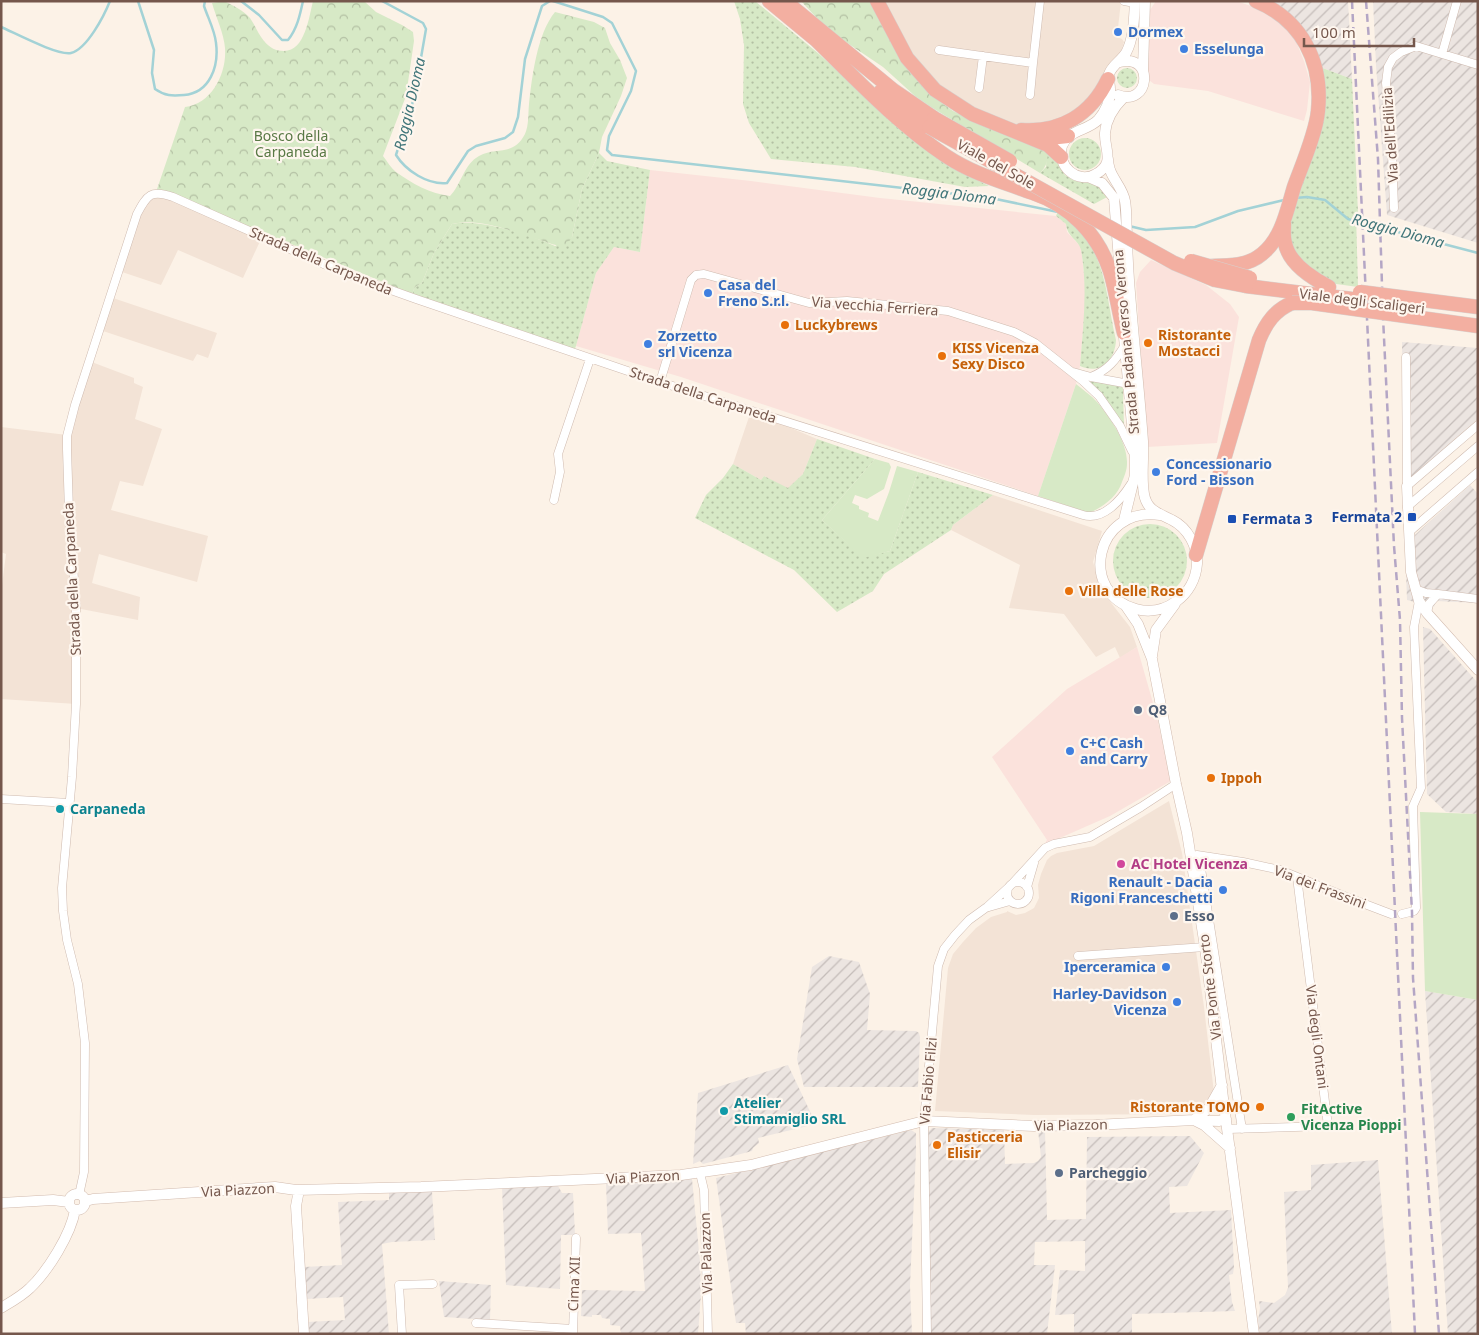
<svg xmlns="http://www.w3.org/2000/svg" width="1479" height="1335" font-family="'Noto Sans',sans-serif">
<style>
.residential{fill:#f3e3d6}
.commercial{fill:#fbe2dc}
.industrial{fill:url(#industrial-furrows)}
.grass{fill:url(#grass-dots)}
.forest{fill:url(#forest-crowns)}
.park{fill:#d7e9c6}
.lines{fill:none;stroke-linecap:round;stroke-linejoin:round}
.stream{stroke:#a3d2d6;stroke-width:2.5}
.street-casing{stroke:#cfbbb0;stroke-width:9}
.secondary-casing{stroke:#d2bbae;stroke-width:11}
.highway-casing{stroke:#d8d0cd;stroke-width:15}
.street{stroke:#fff;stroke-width:8}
.secondary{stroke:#fff;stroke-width:10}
.highway{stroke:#f3afa1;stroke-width:14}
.rail{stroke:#b4a6c5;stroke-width:2.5;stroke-dasharray:8 5;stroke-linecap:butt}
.highway-bridge-casing{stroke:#d8d0cd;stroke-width:15;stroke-linecap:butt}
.highway-bridge{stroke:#f3afa1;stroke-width:14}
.shop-dot{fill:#3f7fe0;stroke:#fef6ee;stroke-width:2}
.food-dot{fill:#e8710a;stroke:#fef6ee;stroke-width:2}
.transit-dot{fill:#1a4fb4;stroke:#fef6ee;stroke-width:2}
.service-dot{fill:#5c6f8a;stroke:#fef6ee;stroke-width:2}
.culture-dot{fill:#0f9aa8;stroke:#fef6ee;stroke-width:2}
.hotel-dot{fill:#d1479c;stroke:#fef6ee;stroke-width:2}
.leisure-dot{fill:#2e9e5b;stroke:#fef6ee;stroke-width:2}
.labels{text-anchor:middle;stroke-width:4.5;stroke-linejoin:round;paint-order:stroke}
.shop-label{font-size:14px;font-weight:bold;fill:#366cbe;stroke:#fef6ee;text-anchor:start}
.street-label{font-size:14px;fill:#75574c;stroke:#fef6ee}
.park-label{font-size:14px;fill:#597945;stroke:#fef6ee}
.food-label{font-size:14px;font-weight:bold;fill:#c56008;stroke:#fef6ee;text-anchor:start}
.transit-label{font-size:14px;font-weight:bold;fill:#164399;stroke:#fef6ee;text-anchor:end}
.service-label{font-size:14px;font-weight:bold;fill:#4e5e75;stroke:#fef6ee;text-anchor:start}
.culture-label{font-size:14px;font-weight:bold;fill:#0d838f;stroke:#fef6ee;text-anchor:start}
.hotel-label{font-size:14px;font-weight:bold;fill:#b23c85;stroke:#fef6ee;text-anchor:start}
.leisure-label{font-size:14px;font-weight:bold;fill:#27864d;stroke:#fef6ee;text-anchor:start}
.water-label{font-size:15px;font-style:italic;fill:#407579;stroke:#fef6ee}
</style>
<defs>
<pattern id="industrial-furrows" width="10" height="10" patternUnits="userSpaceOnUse" patternTransform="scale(1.25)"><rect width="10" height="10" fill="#ece5e1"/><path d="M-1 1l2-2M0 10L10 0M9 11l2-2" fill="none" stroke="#c4bcb9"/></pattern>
<pattern id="grass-dots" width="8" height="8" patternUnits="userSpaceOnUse" patternTransform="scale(1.25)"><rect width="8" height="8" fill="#d7e9c6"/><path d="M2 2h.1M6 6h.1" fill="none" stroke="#b3c0a3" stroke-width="1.8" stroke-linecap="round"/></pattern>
<pattern id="forest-crowns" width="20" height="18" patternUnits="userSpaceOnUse" patternTransform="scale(1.25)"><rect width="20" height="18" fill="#d7e9c6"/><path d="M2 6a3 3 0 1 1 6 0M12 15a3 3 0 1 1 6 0" fill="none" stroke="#b3c0a3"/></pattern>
</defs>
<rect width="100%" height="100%" fill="#fcf2e7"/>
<path class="residential" d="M884,1H1121L1117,37L1122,39L1124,42L1117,65L1076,118L1017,127L948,96L915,62Z
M155,195L173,201L261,239L243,278L178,250L161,285L119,271L142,205Z
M110,297L217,333L208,358L197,354L193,361L100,330Z
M89,361L134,378V383L143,387L135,419L162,429L143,486L120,481L111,510L208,536L197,582L99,554L92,583L140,597L138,620L76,608V704L1,699V593L6,554L1,552V427L67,435Z
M751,411L817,439L803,474L788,489L764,476L761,480L733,464Z
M993,495L1102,531L1093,562L1101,590L1130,627L1137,647L1120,658L1115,647L1096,657L1064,614L1009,608L1020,565L951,530L953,525Z
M1169,801L1182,853L1204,1007L1216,1110L1185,1114L1034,1115L935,1111L948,968L953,954L963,942L976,928L991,917L1007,912V911L1016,915L1025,913L1034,908L1039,898L1038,885L1041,874L1047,860L1051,856L1057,853L1094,846Z"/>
<path class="commercial" d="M1156,1H1236L1251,6L1279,21L1295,39L1304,61L1310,82L1307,110L1304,121L1208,91L1154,84L1149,80L1147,74L1146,64L1150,10Z
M650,170L751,181L880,198L1056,216L1066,224L1067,232L1081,247L1086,294L1080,366L1076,384L1038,496L681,377L576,346L596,273L614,247L640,252Z
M1151,260L1206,285L1230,304L1239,317L1217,443L1147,447L1136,283L1140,272Z
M1137,647L1157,717L1171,781L1110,816L1044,845L1047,840L992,757L1067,689Z"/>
<path class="industrial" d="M1267,1H1348L1352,79L1317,66Z
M1373,1H1478V243L1387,215L1376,65Z
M1402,342L1478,348V419L1404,484Z
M1470,485L1478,494V603L1436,601L1434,607L1407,600L1405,544Z
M1423,627L1430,629L1478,683V814L1446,812L1427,794Z
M829,956L859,962L870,994L867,1030L916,1031L919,1033L920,1037L918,1087H804L797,1059L812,967Z
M1425,991L1478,1000V1334H1448Z
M788,1065L816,1124L758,1138L759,1143L753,1148L752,1151L703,1164L700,1161L693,1164L698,1093Z
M932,1128L1004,1130L1005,1164L1034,1163L1038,1161L1041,1157L1038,1130H1045L1047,1220L1086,1219L1087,1137L1190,1136L1204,1153L1187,1186L1169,1187L1170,1213L1231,1210L1234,1267L1233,1274L1229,1275L1232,1302L1235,1311L1132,1314V1334H1074V1314L1055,1315L1060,1270L1085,1271V1241L1035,1242L1034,1265H1055L1047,1334H925L927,1133Z
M911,1130L916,1133V1151L910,1286L912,1334H746L745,1323H736L716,1178Z
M1378,1160L1392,1334H1260L1258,1321L1260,1308L1259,1301L1274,1303L1285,1295L1288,1288L1284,1192L1311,1190V1165Z
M692,1179L700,1262L701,1293L698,1334H621L620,1326L610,1325V1319L602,1318L601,1315H592V1317L581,1316L582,1290L645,1291L641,1233L608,1234L606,1184Z
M557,1184L562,1193H573L575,1235H561L560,1289L506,1285L502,1187Z
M432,1191L435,1240L392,1242L382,1244L389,1334H308L307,1322L345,1320L343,1297L306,1299L304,1267L342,1265L338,1202L389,1200V1192Z
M439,1281L491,1285L490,1320L444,1317Z"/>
<path class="grass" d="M734,1H755L819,54L913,140L952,168L989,186L965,187L855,167L771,159L749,123L743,104L744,45L740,19Z
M1317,66L1352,79L1358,213H1356L1358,287L1329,283L1300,267L1285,229L1304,166Z
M1117 78a10 10 0 1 1 20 0a10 10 0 1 1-20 0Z
M1069 154a16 16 0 1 1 32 0a16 16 0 1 1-32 0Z
M1047,147L1057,159L1059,166L1065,175L1073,180L1092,181L1109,196L1094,204L1040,173L1046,167Z
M599,153L607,161L650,170L640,252L614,247L596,273L576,346L573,353L412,294L415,287L422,283L434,253L452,224C479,218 530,235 555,246L572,237L582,189Z
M1058,211C1066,218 1075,224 1081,232C1107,262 1107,303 1116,340C1115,361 1100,375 1080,366C1083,327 1088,289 1081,250C1079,240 1067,237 1066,224L1056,216Z
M1086,379L1121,386L1123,388L1124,427L1106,401Z
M817,439L875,459L822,520L863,557L890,551L918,472L993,495L953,525L951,530L884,574L873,591L837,612L794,570L695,518L706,495L723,478L733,464L761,480L764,476L788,488L803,474Z
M1113 561a37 37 0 1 1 74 0a37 37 0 1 1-74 0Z"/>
<path class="forest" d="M224,1C234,6 243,10 250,18C255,25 258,34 264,41C270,48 276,51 284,51C305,51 309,17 313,1H364L376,12L402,25L413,32L414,41L406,96L383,156C387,161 391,168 396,172C411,183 431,194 450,196C461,185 464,164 479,156C497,146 513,157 525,134C529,125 528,114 529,104C532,77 537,34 555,12L594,22L605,28L610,43L620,60L627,78L621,96L602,137L599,153L582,189L572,237L566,246C556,246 549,243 540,240C512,232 481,217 452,224L434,253L422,283L415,287L412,294L250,227L229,225L173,201L155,195L185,107C212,104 227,73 225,48C224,34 216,17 212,3Z
M801,1H872L935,98L953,111L985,126L1047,147C1048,159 1048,165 1040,173L931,107L915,96L883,67L828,30Z"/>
<path class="park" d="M1076,384C1083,390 1091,395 1097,402C1110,417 1128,443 1127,464C1127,470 1124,477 1122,482C1118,496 1102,508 1089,513L1038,496Z
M875,459L889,463L891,467L884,489L867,499L855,495L852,503L859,506V509L869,513L868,517L878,521L889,492L897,466L918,472L890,551L863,558L822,520Z
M1420,812L1478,814V1000L1425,991Z"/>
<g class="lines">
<path class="stream" d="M138,1L154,50L152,73L155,89C165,96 172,96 184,95C210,93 219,66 216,43C215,31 208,18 204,6L205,1
M241,1L259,15L282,40H288C297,29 300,15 303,1
M382,1L423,23L426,29L414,98L396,155C406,171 428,185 447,183L468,151L476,146L505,138L513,132L518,117L525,59L542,6L550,1
M553,1L603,17L612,23L636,71L631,91L609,136L607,150L612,155L991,198L1058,212
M1,27C15,33 58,56 71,53C87,49 104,16 110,1
M1295,198L1307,197L1325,200L1348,219L1478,253
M1129,226L1146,230L1195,227L1238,211L1284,200"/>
<defs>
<path id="street" d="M1124,1L1135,3
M939,50L1033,63L1040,1
M1442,54L1457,1
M979,88L983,56
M1030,95L1033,63
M1394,208L1392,152L1386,83L1388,67L1393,58L1401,52L1416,46L1478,65
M1406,357L1407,486
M1073,372L1091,377L1129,384L1132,387
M1091,377C1108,370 1116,360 1125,345
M660,382L691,280L696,275L704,274L809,303L847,301L948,311L1014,332L1035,343L1083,381L1099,396L1120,426L1132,451
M1407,486L1478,425
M554,500L560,472L558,454L590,359
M1407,507L1478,446
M1409,532L1478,472
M1415,589L1426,593L1438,594
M1427,613L1429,604L1438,594L1478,599
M1,799L69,803
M1197,855L1243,862L1280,870L1349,898L1391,914
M1199,856L1242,1129
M1007 893a11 11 0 1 1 22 0a11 11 0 1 1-22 0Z
M1012,884L1045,848L1054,844L1090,837L1141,807L1176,784
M1027,887L1034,863
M989,907L1010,901
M1402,914L1414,911L1416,908L1413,806L1421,788L1414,627L1419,601
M1078,956L1205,947
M1228,1129L1328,1126L1297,877
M700,1173L704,1190L708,1334
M79,1195L84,1172L85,1043L78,984L67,940L63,911L62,888L72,777L76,704V607L69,511L67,449V436L75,405L137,214C147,195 151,189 173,197L346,274L416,299L660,382L1083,515C1103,521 1121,500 1131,484
M476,1323L573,1329
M402,1334L399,1285L433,1284
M573,1334L576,1238
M927,1334L924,1121L938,966L944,949L955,935L969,920L987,907L1010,886"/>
<path id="secondary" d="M1143,70L1145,1
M1118,95C1150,108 1155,53 1120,62
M1124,97C1114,107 1106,119 1105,133C1104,149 1116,163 1096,174C1078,185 1056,166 1062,146C1068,130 1087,131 1098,120C1105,112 1111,100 1110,89C1110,83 1108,79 1109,74C1112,65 1121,61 1126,53C1134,38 1134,18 1135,1
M1108,159C1108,163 1109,167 1110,170C1114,181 1123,189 1125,201C1127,212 1126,223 1127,234C1127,250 1128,265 1129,280C1133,334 1139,387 1143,441C1144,459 1141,477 1144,494C1147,511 1159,513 1172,520C1188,528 1198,547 1197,564C1195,595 1165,617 1136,609C1078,594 1094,506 1160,515
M1088,177L1102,183L1114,198L1122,297
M1123,326L1135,458V475L1124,520
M1407,486L1411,572L1419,601L1427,613L1478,670
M1125,605L1138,624L1152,659L1176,784L1187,833L1205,947L1223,1098L1254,1334
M1152,656L1156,630L1175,604
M1194,1120L1209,1108L1222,1085
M1196,1121L1204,1125L1230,1148
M299,1190L296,1206L304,1334
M69 1202a8 8 0 1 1 16 0a8 8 0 1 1-16 0Z
M86,1201L93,1199L275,1187L296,1190L421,1187L681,1175L751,1165L924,1121L1034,1126L1094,1125L1194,1120L1219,1121L1226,1119
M1,1203L53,1200L69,1202
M1,1308C11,1302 22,1296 30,1288C48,1271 71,1234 75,1210"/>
<path id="highway" d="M769,1L821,44
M785,1L893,90L934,118
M877,1L907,58L935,90L972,114L1048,145L1061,157
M814,38C856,79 897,123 946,156C973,174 1003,182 1033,193C1069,205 1098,234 1110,271C1116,291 1119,313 1124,333
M880,92L929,127
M1021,130C1060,133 1091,115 1108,79
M1038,135L1050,138L1068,136
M1284,223C1284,230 1283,237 1285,243C1289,264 1312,278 1329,287
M1212,266C1229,266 1248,266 1262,254C1282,238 1287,210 1294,187C1302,165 1316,133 1318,111C1323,62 1302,20 1256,1
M1246,286L1360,300
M1196,555L1259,340C1266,323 1275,310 1292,303"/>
</defs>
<use href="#street" class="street-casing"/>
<use href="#secondary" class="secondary-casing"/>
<use href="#highway" class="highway-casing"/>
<use href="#street" class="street"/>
<use href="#secondary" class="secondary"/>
<use href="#highway" class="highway"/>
<path class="rail" d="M1352,1L1415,1334
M1366,1L1378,159L1383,317L1394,546L1400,620L1402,718L1412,912L1413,978L1439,1334"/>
<defs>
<path id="highway-bridge" d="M934,118L1010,161
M929,127L1174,263L1215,280L1246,286
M1191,261L1250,278
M1360,292L1478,307
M1292,303H1312L1478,326"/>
</defs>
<use href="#highway-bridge" class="highway-bridge-casing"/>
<use href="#highway-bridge" class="highway-bridge"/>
</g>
<g class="shop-dot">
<circle cx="1118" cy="32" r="5"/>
<circle cx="1184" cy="49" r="5"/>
<circle cx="708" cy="293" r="5"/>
<circle cx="648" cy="344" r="5"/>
<circle cx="1156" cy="472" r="5"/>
<circle cx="1070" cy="751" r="5"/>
<circle cx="1223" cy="890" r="5"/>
<circle cx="1166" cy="967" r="5"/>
<circle cx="1177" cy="1002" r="5"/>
</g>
<g class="food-dot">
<circle cx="785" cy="325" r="5"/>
<circle cx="1148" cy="343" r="5"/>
<circle cx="942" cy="356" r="5"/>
<circle cx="1069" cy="591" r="5"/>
<circle cx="1211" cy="778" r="5"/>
<circle cx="1260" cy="1107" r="5"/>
<circle cx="937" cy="1145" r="5"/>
</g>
<g class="transit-dot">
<rect x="1407" y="512" width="10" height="10" rx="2.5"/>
<rect x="1227" y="514" width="10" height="10" rx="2.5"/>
</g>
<g class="service-dot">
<circle cx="1138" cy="710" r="5"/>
<circle cx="1174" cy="916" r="5"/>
<circle cx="1059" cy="1173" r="5"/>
</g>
<g class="culture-dot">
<circle cx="60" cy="809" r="5"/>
<circle cx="724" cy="1111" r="5"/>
</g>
<circle class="hotel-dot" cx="1121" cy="864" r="5"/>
<circle class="leisure-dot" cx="1291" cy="1117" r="5"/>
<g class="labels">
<g class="shop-label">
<text x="1128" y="37">Dormex</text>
<text x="1194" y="54">Esselunga</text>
<text x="718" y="290">Casa del<tspan x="718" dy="16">Freno S.r.l.</tspan></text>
<text x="658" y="341">Zorzetto<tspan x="658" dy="16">srl Vicenza</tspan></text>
<text x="1166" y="469">Concessionario<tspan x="1166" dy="16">Ford - Bisson</tspan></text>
<text x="1080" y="748">C+C Cash<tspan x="1080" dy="16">and Carry</tspan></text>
<text x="1213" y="887" text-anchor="end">Renault - Dacia<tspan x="1213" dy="16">Rigoni Franceschetti</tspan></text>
<text x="1156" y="972" text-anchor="end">Iperceramica</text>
<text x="1167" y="999" text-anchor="end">Harley-Davidson<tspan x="1167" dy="16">Vicenza</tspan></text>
</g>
<g class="street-label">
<text transform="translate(1390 135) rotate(-94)" y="5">Via dell'Edilizia</text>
<text transform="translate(996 164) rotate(29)" y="5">Viale del Sole</text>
<text transform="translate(321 261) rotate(23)" y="5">Strada della Carpaneda</text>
<text transform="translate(1362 301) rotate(7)" y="5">Viale degli Scaligeri</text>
<text transform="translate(875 306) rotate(4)" y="5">Via vecchia Ferriera</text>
<text transform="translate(1126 342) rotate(-95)" y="5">Strada Padana verso Verona</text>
<text transform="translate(703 395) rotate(18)" y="5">Strada della Carpaneda</text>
<text transform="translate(72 579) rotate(-93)" y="5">Strada della Carpaneda</text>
<text transform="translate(1320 887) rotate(21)" y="5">Via dei Frassini</text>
<text transform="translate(1210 987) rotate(-97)" y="5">Via Ponte Storto</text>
<text transform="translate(1317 1037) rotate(83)" y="5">Via degli Ontani</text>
<text transform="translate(928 1081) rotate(-85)" y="5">Via Fabio Filzi</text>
<text transform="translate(1071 1125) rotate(-1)" y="5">Via Piazzon</text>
<text transform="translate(643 1177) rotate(-3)" y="5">Via Piazzon</text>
<text transform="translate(238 1190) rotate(-3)" y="5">Via Piazzon</text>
<text transform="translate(706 1253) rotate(-92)" y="5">Via Palazzon</text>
<text transform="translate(574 1284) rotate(-88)" y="5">Cima XII</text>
</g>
<g class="park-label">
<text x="291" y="141">Bosco della<tspan x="291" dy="16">Carpaneda</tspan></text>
</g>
<g class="food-label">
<text x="795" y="330">Luckybrews</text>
<text x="1158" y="340">Ristorante<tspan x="1158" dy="16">Mostacci</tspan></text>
<text x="952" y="353">KISS Vicenza<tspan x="952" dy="16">Sexy Disco</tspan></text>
<text x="1079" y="596">Villa delle Rose</text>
<text x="1221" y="783">Ippoh</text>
<text x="1250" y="1112" text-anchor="end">Ristorante TOMO</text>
<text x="947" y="1142">Pasticceria<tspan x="947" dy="16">Elisir</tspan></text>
</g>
<g class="transit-label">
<text x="1402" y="522">Fermata 2</text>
<text x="1242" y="524" text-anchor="start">Fermata 3</text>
</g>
<g class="service-label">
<text x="1148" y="715">Q8</text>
<text x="1184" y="921">Esso</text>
<text x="1069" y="1178">Parcheggio</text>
</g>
<g class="culture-label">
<text x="70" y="814">Carpaneda</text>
<text x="734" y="1108">Atelier<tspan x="734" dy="16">Stimamiglio SRL</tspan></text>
</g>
<g class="hotel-label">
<text x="1131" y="869">AC Hotel Vicenza</text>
</g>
<g class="leisure-label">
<text x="1301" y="1114">FitActive<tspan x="1301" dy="16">Vicenza Pioppi</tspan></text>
</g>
<g class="water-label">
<text transform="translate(410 104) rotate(-77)" y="5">Roggia Dioma</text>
<text transform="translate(949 194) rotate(7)" y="5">Roggia Dioma</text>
<text transform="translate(1398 231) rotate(15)" y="5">Roggia Dioma</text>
</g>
</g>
<rect width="1479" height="1335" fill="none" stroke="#75574c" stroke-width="5"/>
<path d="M1304 38v8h110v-8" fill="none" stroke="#75574c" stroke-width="2.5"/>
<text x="1312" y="38" font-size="15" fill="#75574c" stroke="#fef6ee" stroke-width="4" paint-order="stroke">100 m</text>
</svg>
